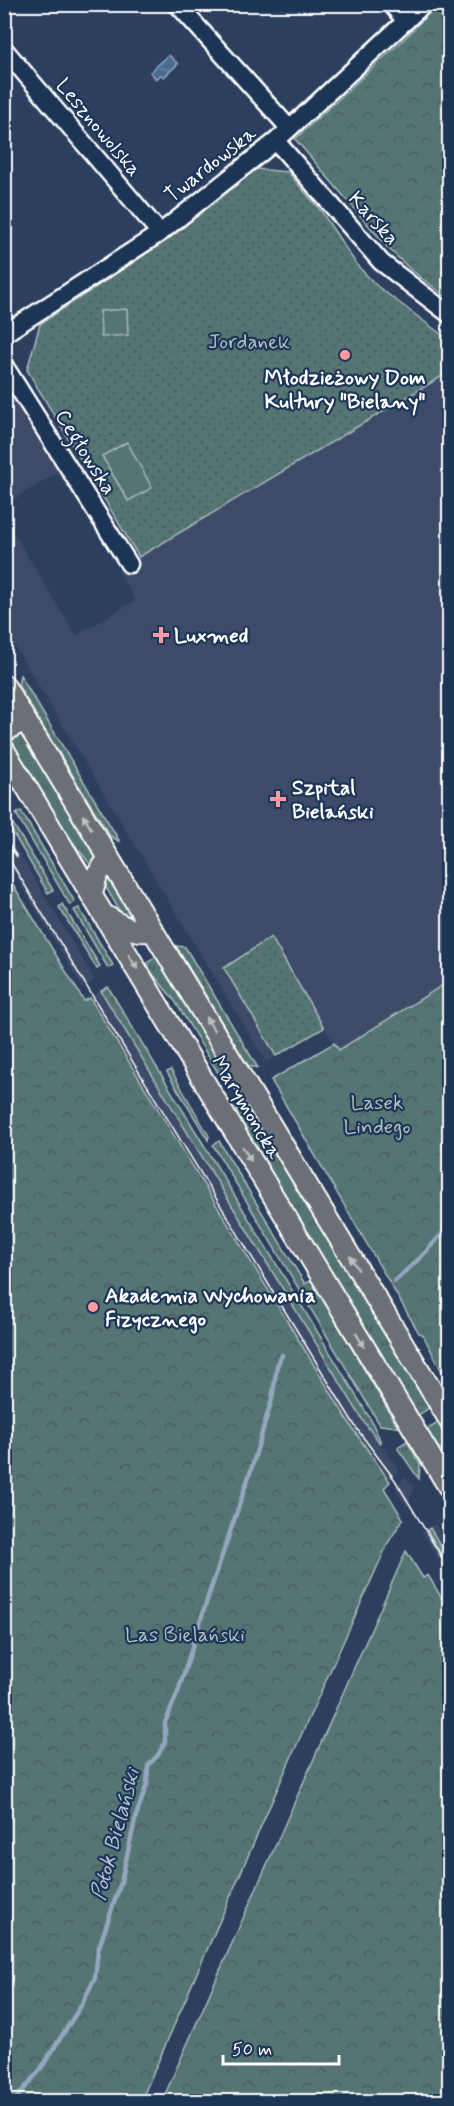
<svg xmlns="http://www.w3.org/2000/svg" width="454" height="2106" font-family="Mynerve,sans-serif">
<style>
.built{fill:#3e4c67}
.grass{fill:url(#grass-tufts);stroke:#aababa;stroke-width:1.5}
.forest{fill:url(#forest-crowns);stroke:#aababa;stroke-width:1.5}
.park{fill:url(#park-dots);stroke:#aababa;stroke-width:1.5}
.garden{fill:#547575;stroke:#aababa;stroke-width:1.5}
.water{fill:url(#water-ripples);stroke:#93a7bd;stroke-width:1.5}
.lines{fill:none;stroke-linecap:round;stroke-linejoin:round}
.stream{stroke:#93a7bd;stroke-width:4.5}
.minor-casing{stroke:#fff;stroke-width:21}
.major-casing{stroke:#fff;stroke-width:24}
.minor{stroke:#1d3557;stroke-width:16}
.major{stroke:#6a7074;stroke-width:20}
.tram{stroke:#fff;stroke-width:1.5}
.oneway{fill:#bcbfc0}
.poi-dot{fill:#ff9aa2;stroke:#1d3557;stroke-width:2}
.labels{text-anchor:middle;stroke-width:4.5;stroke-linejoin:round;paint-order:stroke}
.street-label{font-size:21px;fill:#fff;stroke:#1d3557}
.park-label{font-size:21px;fill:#b2c1c1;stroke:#1d3557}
.poi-label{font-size:21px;font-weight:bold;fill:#fff;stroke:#1d3557;text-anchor:start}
.water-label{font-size:22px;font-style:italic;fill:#b7c4d3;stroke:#1d3557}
</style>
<defs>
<pattern id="grass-tufts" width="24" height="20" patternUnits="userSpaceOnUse" patternTransform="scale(1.5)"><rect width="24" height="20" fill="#547575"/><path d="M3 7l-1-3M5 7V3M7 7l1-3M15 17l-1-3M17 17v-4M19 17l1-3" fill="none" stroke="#4f5c5c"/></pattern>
<pattern id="forest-crowns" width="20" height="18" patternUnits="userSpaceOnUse" patternTransform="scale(1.5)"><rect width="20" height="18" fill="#547575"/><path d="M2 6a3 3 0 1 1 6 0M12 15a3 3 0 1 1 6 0" fill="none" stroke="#4f5c5c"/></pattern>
<pattern id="park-dots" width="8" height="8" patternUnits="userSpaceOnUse" patternTransform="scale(1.5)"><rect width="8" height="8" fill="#547575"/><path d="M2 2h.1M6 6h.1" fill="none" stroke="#4f5c5c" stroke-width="1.8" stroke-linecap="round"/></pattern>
<pattern id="water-ripples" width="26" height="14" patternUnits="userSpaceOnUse" patternTransform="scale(1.5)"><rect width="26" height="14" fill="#4b6c91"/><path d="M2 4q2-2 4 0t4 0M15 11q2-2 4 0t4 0" fill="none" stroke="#6682a2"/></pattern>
</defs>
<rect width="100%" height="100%" fill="#2c3f5e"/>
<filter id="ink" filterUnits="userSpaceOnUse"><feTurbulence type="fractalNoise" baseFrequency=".0167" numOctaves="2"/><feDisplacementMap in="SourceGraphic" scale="12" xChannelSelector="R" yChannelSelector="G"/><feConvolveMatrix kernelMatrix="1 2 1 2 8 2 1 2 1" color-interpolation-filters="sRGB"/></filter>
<g filter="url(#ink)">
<path class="built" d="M449,372V981L339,1050L324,1028L266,1062L5,630L4,517L76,636L135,600L118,570Z
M13,397L58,472L5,505V403Z
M5,830L95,980L83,988L5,858Z
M101,991L364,1422L399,1469L390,1482L353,1429L90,998Z
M405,1476L414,1489L407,1507L395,1488Z
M435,1524L449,1549V1577L422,1532Z"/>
<path class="grass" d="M20,675L120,842L110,836L18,686Z
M16,734L24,735L99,857L94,869L60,826L11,746V739Z
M21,811L75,902L70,905L16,814Z
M10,819L53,890L48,893L7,823Z
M105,871L138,922L122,915L104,884Z
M62,904L100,966L97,969L59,907Z
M79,908L113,965L108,968L74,910Z
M176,946L185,947L258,1068L249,1066L246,1063Z
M159,955L233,1081H228L220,1076L175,1001L152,973L147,963Z
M108,987L371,1420L381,1442L380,1443L364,1422L101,991Z
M171,1070L209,1136L208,1140L167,1072Z
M243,1101L247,1103L429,1408L417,1416L239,1122L236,1106L239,1101Z
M219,1141L305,1284L312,1280L398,1427L380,1425L213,1145Z
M438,1423L446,1440L445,1449L442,1450L434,1443L426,1430Z
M407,1441L420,1465L419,1479L398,1449L399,1446Z
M430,1528L449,1560V1567L427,1530Z"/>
<path class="forest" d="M437,5H450L449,299L411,270L388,248L295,139L405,38Z
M4,870L84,1001L90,998L353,1429L390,1482L384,1488L403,1519L388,1543L290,1760L141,2101H5Z
M449,981V1385L423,1335L419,1333L271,1080L334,1043L339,1050Z
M406,1551L423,1578L428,1575L445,1604L449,1602V2101H162Z"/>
<path class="park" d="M255,169L288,172L321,211L357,265L377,286L449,340V372L139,557L27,370L40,324L167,240Z
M271,937L324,1028L276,1056L224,968Z"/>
<path class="garden" d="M127,309L128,335L101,337L100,311Z
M127,442L152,488L128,501L102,456Z"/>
<path class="water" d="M169,55L178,64L164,77L161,75L156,79L150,72Z"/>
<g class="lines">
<path class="stream" d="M395,1281L421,1257L450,1225
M13,2102L40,2070L82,2004L95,1978L98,1950L121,1882L136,1816L147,1784L148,1766L158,1755L165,1742V1723L178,1692L208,1597L250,1473L272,1399L277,1366L282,1355"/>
<defs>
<path id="minor" d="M177,4L289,128
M391,4L406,21
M4,49L160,233
M276,141L381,262L450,315
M4,334L160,233L276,141L424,4
M4,365L129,564"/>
<path id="major" d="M4,685L450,1421
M4,732L25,719
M4,750L450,1489
M92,894L97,875L109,858
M106,916C122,926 133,933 153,931"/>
</defs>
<use href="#minor" class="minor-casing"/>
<use href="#major" class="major-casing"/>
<use href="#minor" class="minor"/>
<use href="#major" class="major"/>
<path class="tram" d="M4,837L17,857
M4,851L357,1429L395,1480L450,1571"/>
</g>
<defs><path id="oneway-solid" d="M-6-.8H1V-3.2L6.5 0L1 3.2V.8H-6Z" transform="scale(1.5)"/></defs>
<g class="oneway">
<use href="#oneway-solid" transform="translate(87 822) rotate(-121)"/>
<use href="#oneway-solid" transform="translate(133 962) rotate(58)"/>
<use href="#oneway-solid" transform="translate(210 1024) rotate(-121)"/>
<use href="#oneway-solid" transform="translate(247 1154) rotate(59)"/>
<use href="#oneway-solid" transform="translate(354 1263) rotate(-121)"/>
<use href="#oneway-solid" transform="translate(360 1340) rotate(59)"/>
</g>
</g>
<g class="poi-dot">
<circle cx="345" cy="355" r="6"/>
<path d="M158 626h6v6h6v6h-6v6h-6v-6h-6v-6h6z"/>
<path d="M275 790h6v6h6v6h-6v6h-6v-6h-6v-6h6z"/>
<circle cx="93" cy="1307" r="6"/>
</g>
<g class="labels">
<g class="street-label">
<text transform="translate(99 127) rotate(50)" y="7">Lesznowolska</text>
<text transform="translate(210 164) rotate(-38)" y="7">Twardowska</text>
<text transform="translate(374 218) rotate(48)" y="7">Karska</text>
<text transform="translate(86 452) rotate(58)" y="7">Cegłowska</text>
<text transform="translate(247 1107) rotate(59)" y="7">Marymoncka</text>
</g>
<g class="park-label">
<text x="249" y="348">Jordanek</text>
<text x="377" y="1109">Lasek<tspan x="377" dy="24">Lindego</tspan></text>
<text x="185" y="1641">Las Bielański</text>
</g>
<g class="poi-label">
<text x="345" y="384" text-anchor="middle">Młodzieżowy Dom<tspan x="345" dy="24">Kultury "Bielany"</tspan></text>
<text x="174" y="642">Luxmed</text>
<text x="292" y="794">Szpital<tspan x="292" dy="24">Bielański</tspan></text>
<text x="105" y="1302">Akademia Wychowania<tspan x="105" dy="24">Fizycznego</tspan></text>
</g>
<g class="water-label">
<text transform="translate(114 1834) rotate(-75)" y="8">Potok Bielański</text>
</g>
</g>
<rect width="454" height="2106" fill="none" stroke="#1d3557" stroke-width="24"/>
<rect x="12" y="12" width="430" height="2082" fill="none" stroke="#fff" stroke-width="2" filter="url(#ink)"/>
<path d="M223 2055v9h116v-9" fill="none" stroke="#ffffff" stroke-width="3"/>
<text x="232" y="2055" font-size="18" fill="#ffffff" stroke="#1d3557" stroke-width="4.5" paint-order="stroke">50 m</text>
</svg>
